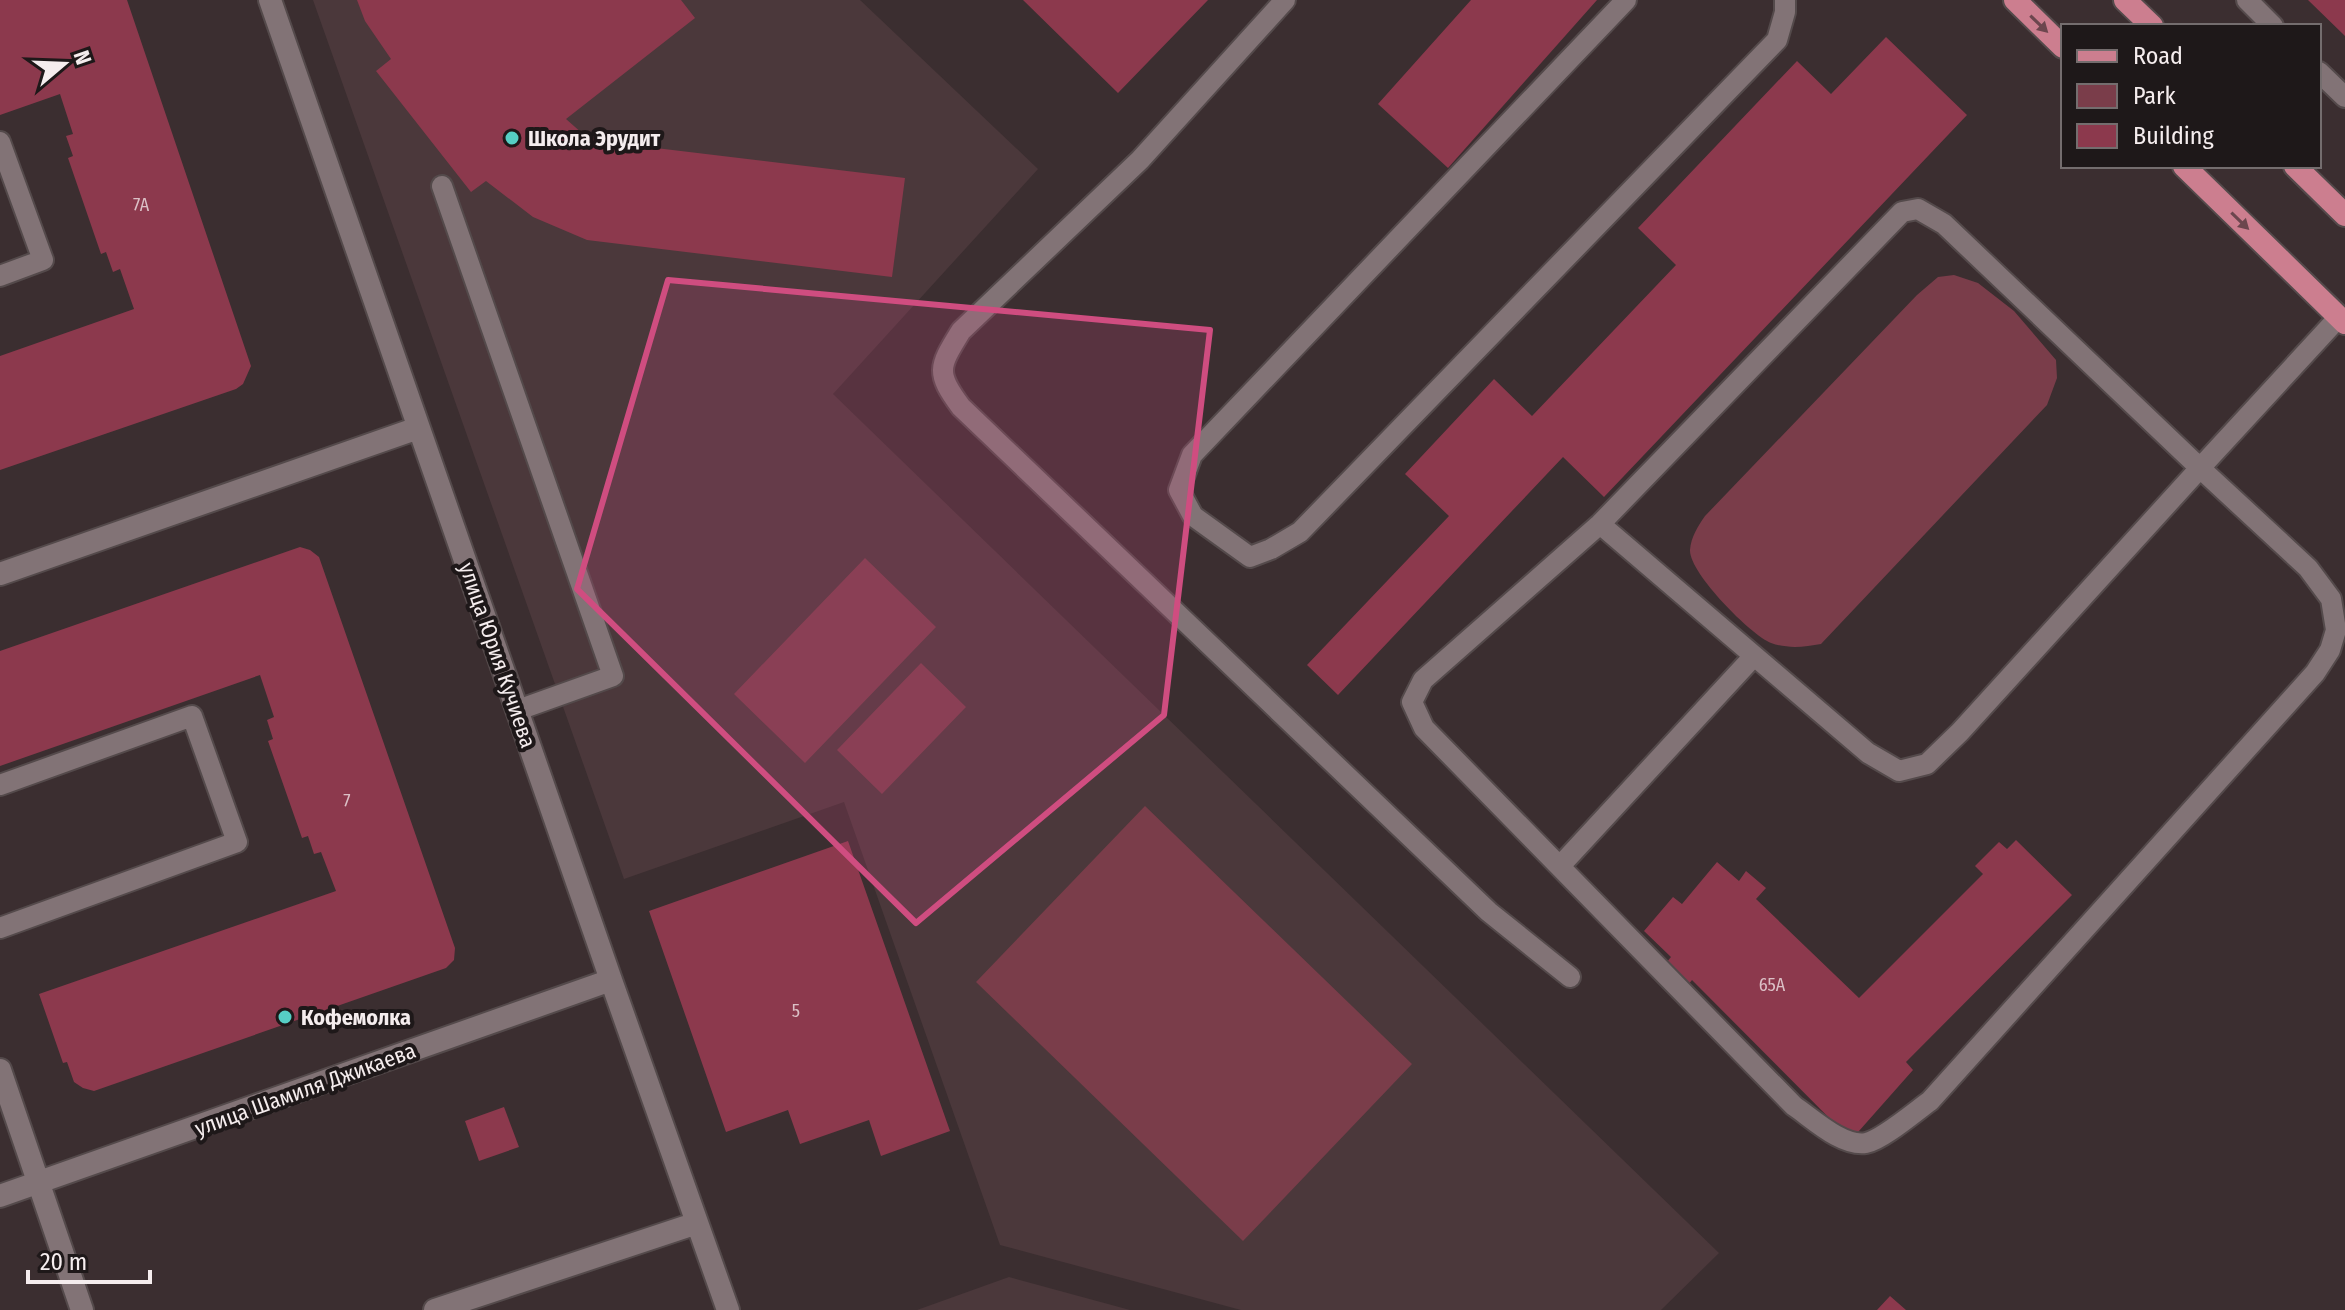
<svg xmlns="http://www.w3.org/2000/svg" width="2345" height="1310" font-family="'Fira Sans Condensed',sans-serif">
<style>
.built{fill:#4b383b}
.green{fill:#7a3d4a}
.building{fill:#8c394d}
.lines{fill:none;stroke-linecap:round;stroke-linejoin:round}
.service-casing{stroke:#544a4b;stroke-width:24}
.minor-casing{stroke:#544a4b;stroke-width:26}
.primary-casing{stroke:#544a4b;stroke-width:26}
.service{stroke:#827376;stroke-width:20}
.minor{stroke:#827376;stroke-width:22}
.primary{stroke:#cc7e8f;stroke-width:22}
.oneway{fill:#6c464e}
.marked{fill:#cf4d80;fill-opacity:0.2;stroke:#cf4d80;stroke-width:6;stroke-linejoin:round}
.poi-dot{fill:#56cec4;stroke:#1e1819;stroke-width:3}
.labels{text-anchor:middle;stroke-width:8;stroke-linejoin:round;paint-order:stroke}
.number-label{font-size:18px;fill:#dbc0c6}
.poi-label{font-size:22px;font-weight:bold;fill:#f5edee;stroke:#1e1819;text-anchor:start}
.street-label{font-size:22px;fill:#f5edee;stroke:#1e1819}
</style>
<rect width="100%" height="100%" fill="#3b2e30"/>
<path class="built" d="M313,0H860L1038,169L833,394L1719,1253L1661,1310H1241L1000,1245L844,802L624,879Z
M1009,1277L1130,1310H917Z"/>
<path class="green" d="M1954,275L1978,283L2014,311L2056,360L2057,378L2047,405L1821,644C1805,647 1787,649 1771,643C1751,635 1689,573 1690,550C1691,537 1698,526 1705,516L1917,295L1938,277Z
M865,558L936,627L805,763L734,694Z
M921,663L966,707L882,794L837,750Z
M1145,806L1412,1064L1243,1241L976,982Z"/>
<path class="building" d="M0,0H127L251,366L243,384L236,389L0,470V356L134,309L120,269L113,272L106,252L101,254L68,158L73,156L66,136L73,134L60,94L0,115Z
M357,0H681L695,18L566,119L583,134L606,142L905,178L892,277L587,240L533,217L486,181L471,192L376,71L391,59L365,21Z
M1023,0H1208L1118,93Z
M1471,0H1597L1448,168L1378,104Z
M2308,0H2345V36Z
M1886,37L1967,115L1604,497L1563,457L1338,695L1307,665L1449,516L1405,474L1494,379L1532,416L1676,265L1638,228L1797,61L1831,94Z
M300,547L310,550L319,557L455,948L454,960L446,968L94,1091L83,1088L74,1082L67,1062L63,1063L39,994L336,891L321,852L314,854L308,836L302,838L268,741L273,739L267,720L274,717L260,675L0,766V651Z
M2016,840L2072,895L1906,1062L1913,1070L1851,1140L1692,980L1684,990L1662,968L1671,957L1644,931L1673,897L1682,904L1717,862L1739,881L1746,871L1766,888L1756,899L1859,998L1983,874L1975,866L1999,842L2007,849Z
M848,841L950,1131L881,1156L869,1120L800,1144L788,1110L726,1132L649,911Z
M504,1107L519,1147L479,1161L465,1121Z
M1890,1296L1906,1310H1877Z"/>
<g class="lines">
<defs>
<path id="service" d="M1285,0L1140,160L961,331C939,367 935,372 961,407L1489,912L1570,977
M1626,0L1192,455L1179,490L1193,516L1250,557L1271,549L1300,532L1777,40L1785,12V0
M2247,0L2273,26
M2319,72L2345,97
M0,142L43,260L0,276
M442,186L613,676L518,710
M1600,524L1868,753L1899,771L1927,764L1960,732L2200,468L2308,568L2331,599L2336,630L2330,650L2315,673L1930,1101C1916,1111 1882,1140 1866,1143C1842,1147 1812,1118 1794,1106L1424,728L1412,702L1423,680L1600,524L1902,212L1918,209L1944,224L2200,468L2339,317
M0,785L192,716L237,842L0,928
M1560,866L1754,656"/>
<path id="minor" d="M270,0L611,980L728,1310
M0,574L418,428
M0,1070L82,1310
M0,1196L611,980
M435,1310L697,1223"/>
<path id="primary" d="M2015,0L2063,47
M2125,0L2152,26
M2184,166L2345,323
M2295,166L2345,215"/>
</defs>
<use href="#service" class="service-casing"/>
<use href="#minor" class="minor-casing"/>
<use href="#primary" class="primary-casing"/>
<use href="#service" class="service"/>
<use href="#minor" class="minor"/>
<use href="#primary" class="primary"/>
</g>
<defs><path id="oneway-solid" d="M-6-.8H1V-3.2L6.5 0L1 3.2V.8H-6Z" transform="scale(2)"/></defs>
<g class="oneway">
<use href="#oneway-solid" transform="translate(2039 24) rotate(44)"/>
<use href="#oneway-solid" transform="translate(2240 221) rotate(44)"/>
</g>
<path class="marked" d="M668,280L1210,330L1164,715L916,923L577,589Z"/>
<g class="poi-dot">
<circle cx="512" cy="138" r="8"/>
<circle cx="285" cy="1017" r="8"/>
</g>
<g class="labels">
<g class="number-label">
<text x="141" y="211">7А</text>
<text x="347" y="807">7</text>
<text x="1772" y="991">65А</text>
<text x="796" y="1017">5</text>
</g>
<g class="poi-label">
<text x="528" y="146">Школа Эрудит</text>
<text x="301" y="1025">Кофемолка</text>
</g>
<g class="street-label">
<text transform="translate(498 655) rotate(71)" y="8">улица Юрия Кучиева</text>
<text transform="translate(305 1089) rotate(-20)" y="8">улица Шамиля Джикаева</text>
</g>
</g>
<rect x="2061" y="24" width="260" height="144" fill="#1e1819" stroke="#746d6e" stroke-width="2"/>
<rect x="2077" y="50" width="40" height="12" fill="#cc7e8f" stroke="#746d6e" stroke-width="2"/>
<text x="2133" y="64" font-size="24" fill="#f5edee">Road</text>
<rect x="2077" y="84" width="40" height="24" fill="#7a3d4a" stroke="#746d6e" stroke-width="2"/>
<text x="2133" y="104" font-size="24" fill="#f5edee">Park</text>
<rect x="2077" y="124" width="40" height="24" fill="#8c394d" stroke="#746d6e" stroke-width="2"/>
<text x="2133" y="144" font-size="24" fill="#f5edee">Building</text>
<g transform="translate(64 64) rotate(71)" stroke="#1e1819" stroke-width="6" paint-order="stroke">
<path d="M0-6L14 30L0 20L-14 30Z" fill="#f5edee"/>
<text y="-12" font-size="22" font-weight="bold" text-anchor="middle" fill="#f5edee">N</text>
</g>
<path d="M28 1270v12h122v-12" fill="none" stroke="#f5edee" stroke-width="4"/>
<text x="40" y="1270" font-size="24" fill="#f5edee" stroke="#1e1819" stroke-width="6" paint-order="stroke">20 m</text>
</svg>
